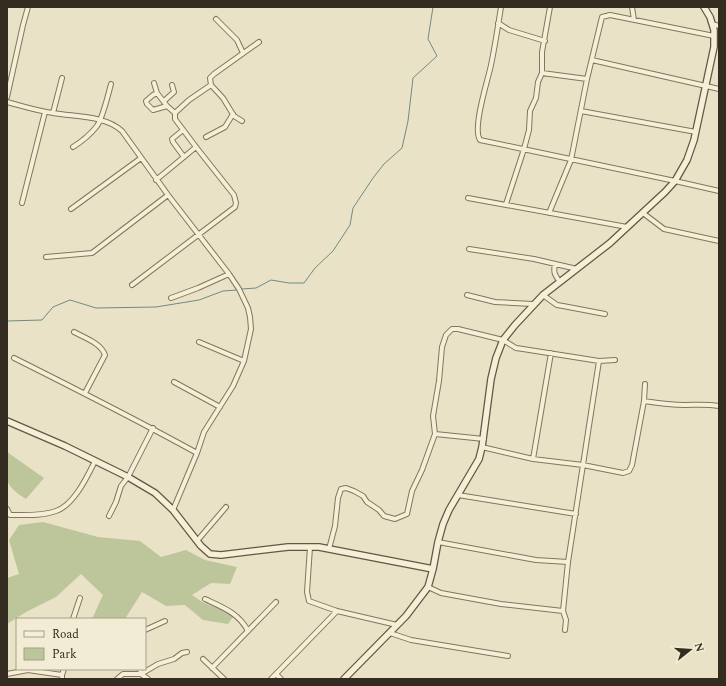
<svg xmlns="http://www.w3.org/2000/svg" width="726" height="686" font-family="Spectral,serif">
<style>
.green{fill:#bdc69b}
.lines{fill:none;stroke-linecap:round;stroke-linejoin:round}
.stream{stroke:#6f8b86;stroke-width:1}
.street-casing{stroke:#83755e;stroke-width:6}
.secondary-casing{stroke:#655641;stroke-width:8}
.street{stroke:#f5efd8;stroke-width:4}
.secondary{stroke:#f5efd8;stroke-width:5.5}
</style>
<rect width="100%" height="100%" fill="#e9e2c6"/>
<path class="green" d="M7,452L44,478L26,499C1,483 7,479 7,452Z
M43,522L98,537L140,541L161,557L186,550L205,560L237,567L230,584L211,583L192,595L204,603L235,614L228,624L203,620L185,605L166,606L142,592L125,619H92L103,595L81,574L56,597L26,612L7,624V578L19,574L9,540L19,525Z"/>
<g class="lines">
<path class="stream" d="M242,289L256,288L271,280L289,283H304L315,268L333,251L350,225L353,208L373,178L384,164L402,148L408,121L413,78L437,56L428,39L433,7
M7,321L42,320L53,307L70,300L96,308L156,307L199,300L223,291L237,290"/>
<defs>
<path id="street" d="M501,7C498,26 495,46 491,65C488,80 472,128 480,140L675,181L719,191
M632,7L634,20
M216,19L237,40L243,53
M498,23L509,30L545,41
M712,24L719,26
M592,60L719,89
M542,73L587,79
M157,93L153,95L146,101L147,104L153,110L167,106
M7,97L23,25L28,7
M164,101L174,92L172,85
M7,102C22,106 37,111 53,113C75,117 104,115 122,131L168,195L229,274L239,289L248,308L250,317L251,329L244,361L233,386L204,432L197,453L173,510
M581,111L696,132
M53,113L62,78
M175,113L189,100L211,85
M242,121L234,116L223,98L211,85L210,78L214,74L259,42
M183,130L172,139L173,142L184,157
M206,137L225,127L233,114
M73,147C81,142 90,135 97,126C103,117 108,95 111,84
M156,180L196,147
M468,198L627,227
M22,203L45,112
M506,204L524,149L529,130L530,111L536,98L538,82L542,73V52L550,7
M71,209L141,158
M549,213L571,160L587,79L602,17L610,15L714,36
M643,213L664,229L719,241
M469,249L534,259L577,269
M46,257L92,253L168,195
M555,264C553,273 555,275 560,282
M132,285L235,207L236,203L234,195L196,147L175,119V113L167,106L157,93L154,83
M467,295L495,302L533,304
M543,295L557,305L563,306L605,314
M171,298L198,288L229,274
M74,332C85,338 101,343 105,355L85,393
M199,342L244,361
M14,358C76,389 137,420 197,453
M174,382L220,407
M644,401C657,403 671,405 685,405C697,405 706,404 719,406
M435,434L484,439
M482,447L533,459L551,353
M533,459L583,465L623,473L629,471L632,465L644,401L645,384
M458,495L576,514
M7,509L10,515H12C26,515 42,516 56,511C74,505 87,477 95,461
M109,516L116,502L121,486L128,477L153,428
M197,541L226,507
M438,542L536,560L568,562
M310,547L307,592L309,601L337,611L397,625
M329,549L335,526L338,498L341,489L346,488L354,491L363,496L367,502L379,510L384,516L395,519L407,514L412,491L422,470L435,434L433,416L439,381L442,347L446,335L452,329H458L503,340L516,348L523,349L599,361L615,360
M428,587L441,593L501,604L563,611
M205,599C222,607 239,613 248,631
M73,619L80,598
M145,630L165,621
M565,630L566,620L563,611L568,562L599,361
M390,633L411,640L508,656
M203,659L224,679
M212,668L276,602
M140,669L141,674L148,679
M7,674L28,670L62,675
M276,674L281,679
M62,679V675L64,669
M117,679L123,674H141L158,664L174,659L182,653L187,652
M271,679L337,611"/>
<path id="secondary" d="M7,421L65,446L128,477L155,493L173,510L201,546L210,554L221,555L288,547H319L433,569
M344,679L406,616L428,587L433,569L438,542L443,524L449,510L479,459L482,447L491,379L496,358L503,340L515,325L543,295L610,243L665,192L675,181L687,160L694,140L714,47V30L710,17L704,7"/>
</defs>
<use href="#street" class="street-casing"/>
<use href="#secondary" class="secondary-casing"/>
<use href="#street" class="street"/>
<use href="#secondary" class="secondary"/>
</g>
<rect width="726" height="686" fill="none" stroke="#342c20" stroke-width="16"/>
<rect x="16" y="618" width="130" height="52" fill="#f2ecd5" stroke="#a69f8d"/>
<rect x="24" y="631" width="20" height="6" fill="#f5efd8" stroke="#a69f8d"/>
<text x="52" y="638" font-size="12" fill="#342c20">Road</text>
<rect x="24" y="648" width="20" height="12" fill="#bdc69b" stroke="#a69f8d"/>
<text x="52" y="658" font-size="12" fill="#342c20">Park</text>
<g transform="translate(690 650) rotate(73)" stroke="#f2ecd5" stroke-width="3" paint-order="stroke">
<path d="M0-3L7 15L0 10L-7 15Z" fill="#342c20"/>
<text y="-6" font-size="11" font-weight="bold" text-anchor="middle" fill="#342c20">N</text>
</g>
</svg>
